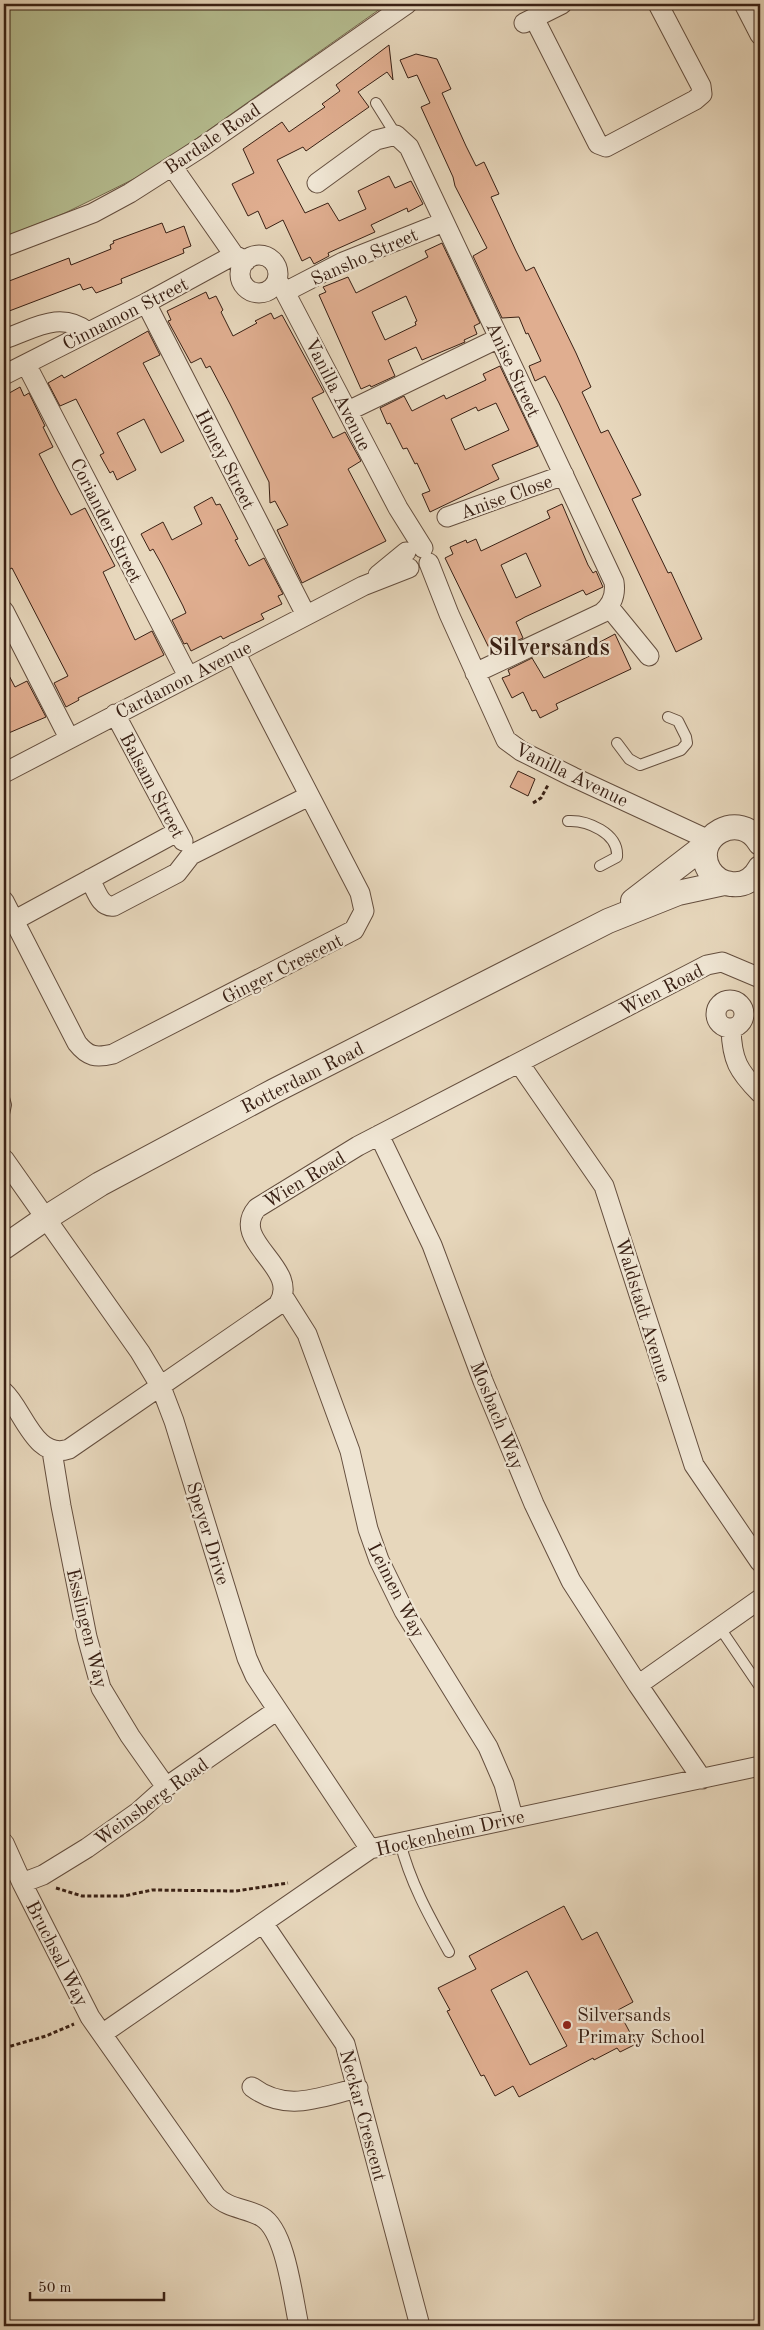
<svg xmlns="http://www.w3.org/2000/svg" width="764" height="2330" font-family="'Old Standard TT',serif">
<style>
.green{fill:#b6be91;stroke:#786f52}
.building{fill:#e0ae90;stroke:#392014;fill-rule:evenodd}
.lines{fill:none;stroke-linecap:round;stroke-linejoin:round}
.service-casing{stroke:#644e3e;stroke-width:12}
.minor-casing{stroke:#644e3e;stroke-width:21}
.tertiary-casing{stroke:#644e3e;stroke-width:26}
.path{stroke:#392014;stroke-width:3;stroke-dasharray:4 2.5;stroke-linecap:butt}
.service{stroke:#efe5d3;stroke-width:10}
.minor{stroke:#efe5d3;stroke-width:19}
.tertiary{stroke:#efe5d3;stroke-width:24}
.poi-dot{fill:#8f2418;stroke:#efe5d3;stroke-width:2}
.labels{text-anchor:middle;stroke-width:4.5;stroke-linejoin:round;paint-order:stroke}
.street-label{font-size:19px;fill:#392014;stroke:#efe5d3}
.poi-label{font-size:19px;fill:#392014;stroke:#efe5d3;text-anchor:start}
.district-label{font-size:24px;font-weight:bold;fill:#392014;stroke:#efe5d3}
</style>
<rect width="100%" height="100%" fill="#e7d7bc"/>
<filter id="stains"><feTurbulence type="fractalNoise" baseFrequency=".004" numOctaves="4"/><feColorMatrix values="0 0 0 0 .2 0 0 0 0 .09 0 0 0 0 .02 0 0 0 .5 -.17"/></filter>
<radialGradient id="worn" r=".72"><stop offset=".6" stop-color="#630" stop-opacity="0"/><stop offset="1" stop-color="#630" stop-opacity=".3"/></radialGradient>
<path class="green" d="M4,4H387L152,170L65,213L4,237Z"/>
<path class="building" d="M389,45L393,80L387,72L358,92L369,107L306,151L303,147L277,160L305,213L328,203L339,221L366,209L358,191L389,176L395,188L411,181L423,204L408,212L407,208L371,225L375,232L328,253L329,256L314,264L310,257L302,261L283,220L266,229L258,211L248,216L232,184L254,173L243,149L282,122L289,132L325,107L322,104L340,91L336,85Z
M416,54L437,59L451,89L442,93L466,146L476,166L484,162L499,194L491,197L516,251L526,271L534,267L576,353L591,387L582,392L591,411L601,433L608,430L641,495L632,499L668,573L671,572L702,639L676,652L559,403L545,376L535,381L529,366L541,361L528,333L526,334L519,317L502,318L473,256L487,248L455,186L453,177L421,107L430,103L417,75L408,78L400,60Z
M162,223L166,233L184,226L191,246L183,249L184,253L121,279L122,283L96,293L92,287L83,290L80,284L4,313V283L69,258L71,265L111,249L110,245L114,243L113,241Z
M442,243L480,323L474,326L477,334L464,340L465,342L422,360L416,347L388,360L395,376L371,387L370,385L361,389L319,295L326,292L323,287L348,277L356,293L428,257L425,251ZM406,296L417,321L415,322L416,325L385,340L372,312Z
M206,292L209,299L216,296L223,310L221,312L233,336L257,323L255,321L271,313L274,319L282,315L324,392L312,398L333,438L345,432L361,461L348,469L386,541L302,583L277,530L288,525L275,501L270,503L269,482L230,404L210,366L206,368L201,358L191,363L168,321L171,320L167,311Z
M148,331L160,355L143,363L184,441L161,453L144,419L117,433L136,470L117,480L113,471L110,473L100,455L104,453L76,399L60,406L48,383L62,375L64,378Z
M500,366L538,446L492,465L499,479L430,512L422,494L430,491L417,463L415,464L407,448L403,449L390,423L387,424L380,408L404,396L412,411L444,395L446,399L486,380L483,374ZM496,403L509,430L465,450L451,419L476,407L478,411Z
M20,387L24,396L29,393L45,426L43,427L53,447L39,454L58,491L71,515L85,508L115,566L103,572L135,640L152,631L164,655L78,698L79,700L66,707L54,683L68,676L12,568L4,572V396Z
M212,497L216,505L220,504L238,539L235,540L249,566L264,558L283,594L278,596L282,604L261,614L264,619L247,627L223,639L221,636L191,651L187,643L184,644L172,620L186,613L183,606L162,565L153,549L150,551L141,534L163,522L172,540L202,524L194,507Z
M562,504L588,565L593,573L596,571L603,587L586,595L583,590L525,617L516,622L523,638L499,649L498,647L490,650L445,558L453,554L450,547L466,540L467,543L476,539L481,551L550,518L547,511ZM526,553L541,586L516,598L501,565Z
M615,634L631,669L556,704L558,709L540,718L536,710L532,711L523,692L512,698L502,678L510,675L508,670L532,658L544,678L602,650L598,643Z
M4,666L15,687L27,681L46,717L4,735Z
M518,771L535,779L528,796L510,787Z
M564,1906L582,1940L597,1932L633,2002L618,2010L636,2044L620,2052L617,2048L594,2060L593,2058L519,2097L513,2086L495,2096L484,2075L481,2076L447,2011L450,2010L438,1988L476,1969L469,1956ZM527,1971L567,2046L530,2065L491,1990Z"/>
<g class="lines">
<defs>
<path id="service" d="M376,103L396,135
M617,743L629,759L640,765L681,750L687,743L686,737L678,721L668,717
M568,821C587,820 619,833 617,857L600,866
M4,1098L6,1105L4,1114
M720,1628L760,1687
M400,1842C410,1882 429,1916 449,1952"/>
<path id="minor" d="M744,4L760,35
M534,18L598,144L606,147L695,100L702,94L701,86L658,4
M524,23L562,4
M172,166L234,255
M317,183L376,140L396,135L409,147L614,582C616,595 612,605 602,613L475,673
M4,247L93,213L130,193L202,147L407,4
M240 274a19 19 0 1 1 38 0a19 19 0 1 1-38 0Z
M277,280L285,292L398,508L423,548
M285,292L343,262L444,222
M146,303L306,615
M4,339C34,329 60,310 88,332
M26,364L188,676
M4,375L146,303L234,255L246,261
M348,411L499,338
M447,517L564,475
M429,563L449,614L506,740L521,751L573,777L709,840
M378,575L406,552
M609,607L649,656
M4,611L69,738
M115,714L183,841
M4,773L363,586L409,568
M90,879C96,890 100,908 114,906L177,873L191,855L309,796
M4,901L77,1043C88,1057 96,1058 113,1054L354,930L364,911L360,893L235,652
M15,920L177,832
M716 1014a14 14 0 1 1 28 0a14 14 0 1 1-28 0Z
M731,1029C732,1060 738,1071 760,1093
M519,1063L604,1186L694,1465L760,1562
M379,1135L432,1245L483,1381L534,1504L571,1581L638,1685L702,1779
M4,1159L140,1352L161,1387L174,1421L247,1658L255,1676L370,1849
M283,1296L307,1334L350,1451L368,1529L379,1560L404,1611L488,1747L504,1784L513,1817
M4,1392C23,1409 35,1461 69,1449L278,1305C303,1268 228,1242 257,1208L358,1146L707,965L722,962L760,978
M52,1451L61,1506L87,1637L101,1688L130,1736L166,1787
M638,1685L760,1599
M4,1843L22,1883L90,2017L216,2196C228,2209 247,2208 262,2217C286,2231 293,2300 299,2326
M22,1883L43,1875L87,1848L138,1812L166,1787L276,1711
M263,1923L345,2044L420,2326
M102,2034L370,1849L760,1766
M252,2087C287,2113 319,2097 358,2088"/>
<path id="tertiary" d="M760,843C741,809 690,836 709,870C714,878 722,883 731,884C744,886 754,879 760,868
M633,901L707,844
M4,1247L46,1218L100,1184L274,1091L608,921L678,893L724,883"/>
</defs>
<use href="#service" class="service-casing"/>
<use href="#minor" class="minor-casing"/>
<use href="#tertiary" class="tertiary-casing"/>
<path class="path" d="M533,803L541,798L548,785
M56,1888L82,1896H124L152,1890L236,1891L288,1883
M4,2048L46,2036L74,2024"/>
<use href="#service" class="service"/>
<use href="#minor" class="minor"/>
<use href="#tertiary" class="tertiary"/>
</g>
<circle class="poi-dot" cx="567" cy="2025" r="5"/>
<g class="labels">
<g class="street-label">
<text transform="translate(212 138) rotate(-34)" y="7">Bardale Road</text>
<text transform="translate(364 256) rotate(-24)" y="7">Sansho Street</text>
<text transform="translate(125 313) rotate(-27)" y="7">Cinnamon Street</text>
<text transform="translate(514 369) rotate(65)" y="7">Anise Street</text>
<text transform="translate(339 394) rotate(63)" y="7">Vanilla Avenue</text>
<text transform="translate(226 459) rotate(63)" y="7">Honey Street</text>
<text transform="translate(506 496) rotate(-20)" y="7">Anise Close</text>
<text transform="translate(107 520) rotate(63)" y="7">Coriander Street</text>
<text transform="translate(183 679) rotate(-27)" y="7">Cardamon Avenue</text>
<text transform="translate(572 774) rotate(26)" y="7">Vanilla Avenue</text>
<text transform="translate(153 785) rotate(62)" y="7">Balsam Street</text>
<text transform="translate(282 968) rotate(-27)" y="7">Ginger Crescent</text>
<text transform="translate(661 989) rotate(-27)" y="7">Wien Road</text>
<text transform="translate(302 1077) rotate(-27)" y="7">Rotterdam Road</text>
<text transform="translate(304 1179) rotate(-31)" y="7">Wien Road</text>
<text transform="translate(644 1310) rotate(73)" y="7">Waldstadt Avenue</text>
<text transform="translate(498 1415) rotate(68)" y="7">Mosbach Way</text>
<text transform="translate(209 1533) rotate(73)" y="7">Speyer Drive</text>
<text transform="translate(397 1590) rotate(63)" y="7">Leimen Way</text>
<text transform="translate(88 1628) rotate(76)" y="7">Esslingen Way</text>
<text transform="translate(151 1801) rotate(-36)" y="7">Weinsberg Road</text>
<text transform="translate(450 1832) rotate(-13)" y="7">Hockenheim Drive</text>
<text transform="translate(58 1953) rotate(63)" y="7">Bruchsal Way</text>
<text transform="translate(364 2115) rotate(75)" y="7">Neckar Crescent</text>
</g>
<g class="poi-label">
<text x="577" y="2021">Silversands<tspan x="577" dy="22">Primary School</tspan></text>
</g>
<g class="district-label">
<text x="549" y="655">Silversands</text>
</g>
</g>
<rect width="764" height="2330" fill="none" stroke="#e7d7bc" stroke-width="20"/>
<rect x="5" y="5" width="754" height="2320" fill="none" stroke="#392014" stroke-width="2.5"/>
<rect x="10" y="10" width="744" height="2310" fill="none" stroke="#392014"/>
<path d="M30 2292v8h134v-8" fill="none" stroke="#392014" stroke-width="2.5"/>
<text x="38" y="2292" font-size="15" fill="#392014" stroke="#efe5d3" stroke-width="4" paint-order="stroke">50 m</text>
<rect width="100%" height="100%" filter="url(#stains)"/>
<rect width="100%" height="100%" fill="url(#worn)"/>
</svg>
